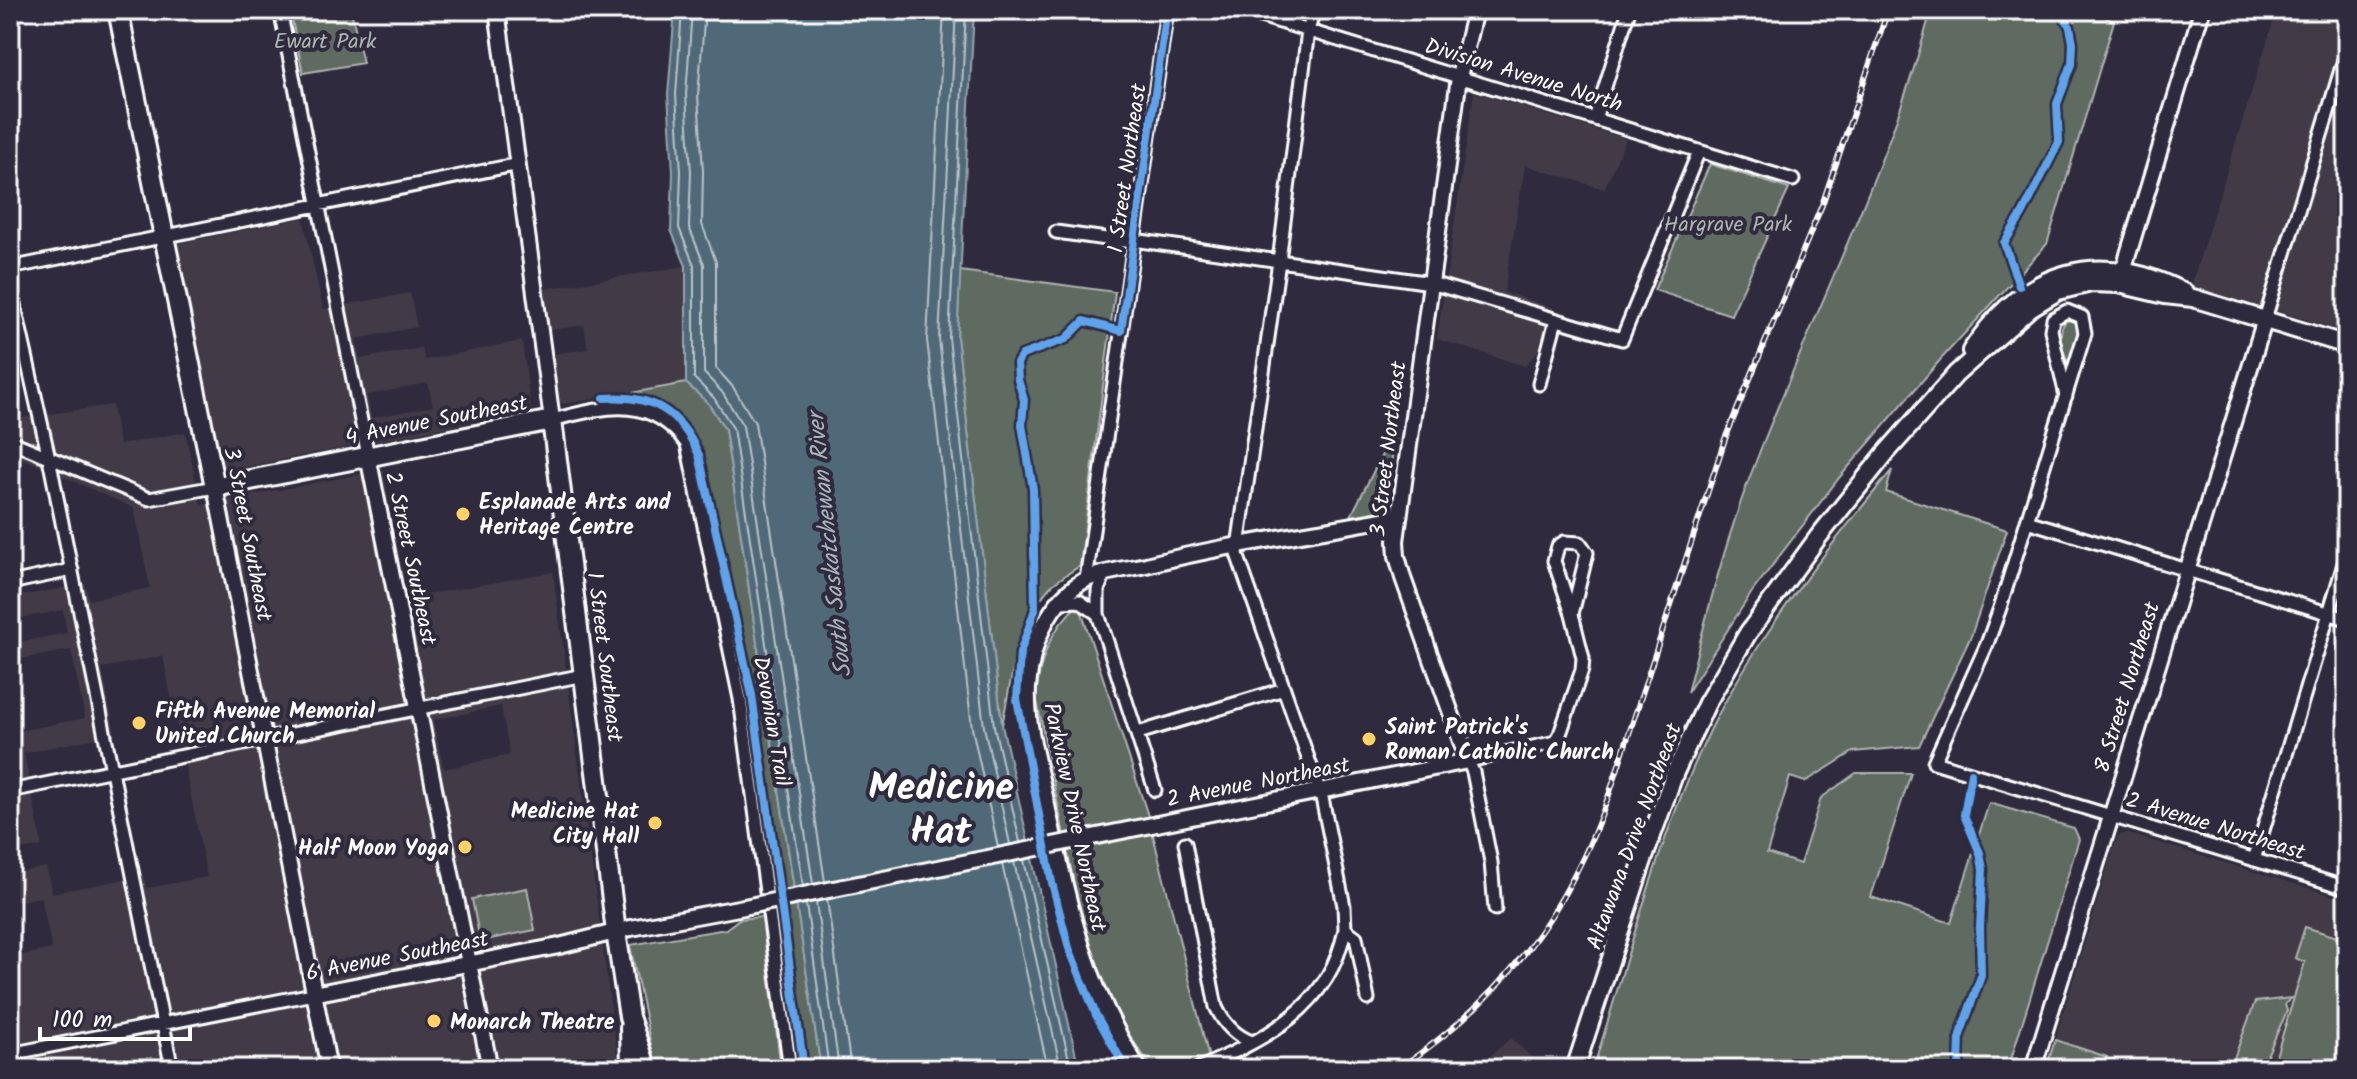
<svg xmlns="http://www.w3.org/2000/svg" width="2357" height="1079" font-family="Kalam,sans-serif">
<style>
.built{fill:#433b47;fill-rule:evenodd}
.green{fill:#5e6a60;stroke:#aeb4b0;stroke-width:2}
.water{fill:#506978;stroke:#96a5ae;stroke-width:2}
.lines{fill:none;stroke-linecap:round;stroke-linejoin:round}
.shore{stroke:#b9c3c9;stroke-width:2}
.minor-casing{stroke:#fff;stroke-width:17}
.tertiary-casing{stroke:#fff;stroke-width:20}
.secondary-casing{stroke:#fff;stroke-width:22}
.primary-casing{stroke:#fff;stroke-width:24}
.minor{stroke:#2f2a3d;stroke-width:11}
.tertiary{stroke:#2f2a3d;stroke-width:14}
.secondary{stroke:#2f2a3d;stroke-width:16}
.primary{stroke:#2f2a3d;stroke-width:18}
.rail-casing{stroke:#fff;stroke-width:6}
.rail{stroke:#2f2a3d;stroke-width:3;stroke-dasharray:9;stroke-linecap:butt}
.tertiary-bridge-casing{stroke:#fff;stroke-width:20;stroke-linecap:butt}
.tertiary-bridge{stroke:#2f2a3d;stroke-width:14}
.cycleway-casing{stroke:#2f2a3d;stroke-width:13}
.cycleway{stroke:#60a3ed;stroke-width:8}
.poi-dot{fill:#ffd166;stroke:#2f2a3d;stroke-width:3}
.labels{text-anchor:middle;stroke-width:8;stroke-linejoin:round;paint-order:stroke}
.park-label{font-size:22px;fill:#aeb4b0;stroke:#2f2a3d}
.street-label{font-size:22px;fill:#fff;stroke:#2f2a3d}
.poi-label{font-size:22px;font-weight:bold;fill:#fff;stroke:#2f2a3d;text-anchor:start}
.water-label{font-size:24px;font-style:italic;fill:#a8b4bc;stroke:#2f2a3d}
.town-label{font-size:38px;font-weight:bold;fill:#fff;stroke:#2f2a3d}
</style>
<rect width="100%" height="100%" fill="#2f2a3d"/>
<filter id="ink" filterUnits="userSpaceOnUse"><feTurbulence type="fractalNoise" baseFrequency=".0125" numOctaves="2"/><feDisplacementMap in="SourceGraphic" scale="16" xChannelSelector="R" yChannelSelector="G"/><feConvolveMatrix kernelMatrix="1 2 1 2 8 2 1 2 1" color-interpolation-filters="sRGB"/></filter>
<g filter="url(#ink)">
<path class="built" d="M2277,10H2314L2347,20V315L2342,330L2191,286Z
M1474,92L1626,139L1604,189L1525,165L1504,292L1553,308L1537,352L1525,366L1437,339Z
M303,218L323,309L410,293L417,327L356,339L360,359L421,348L425,360L522,341L531,410L225,471L221,465L176,244ZM428,383L433,406L371,418L367,395Z
M686,266V383L563,404L560,401L554,354L588,349L584,325L550,330L545,289Z
M14,376L22,418L112,405L119,445L185,432L201,505L383,470L407,598L553,572L619,1069H10V958L52,949L41,897L10,903V874L46,867L52,893L143,876L147,888L207,877L163,656L102,668L115,734L24,753L42,846L10,852V689L19,731L85,718L71,650L10,661V644L67,633L63,610L10,620V598L85,584L89,600L150,588L134,508L10,453V377ZM501,706L510,755L444,769L433,720Z
M2126,833L2347,900V1069H2046L2117,837Z
M1511,1038L1544,1069H1475Z"/>
<path class="green" d="M290,10H351L363,63L303,73Z
M1931,10H2108L2106,18L2114,21L2047,244L1941,359L1839,478L1752,592L1687,693C1707,613 1727,533 1758,456C1816,307 1890,165 1931,10Z
M1710,164L1789,189L1731,315L1654,290Z
M960,271L1115,292L1080,566C1069,573 1057,580 1049,588C1016,625 1012,679 1002,725L957,337Z
M2072,320L2078,323L2080,331L2069,364C2063,353 2056,331 2066,321Z
M686,383L708,403L725,429L821,1069H797L749,696L697,457C678,410 652,401 604,398Z
M1396,427L1385,510L1351,516Z
M1892,470L1886,492L2007,530L1971,636L1919,746L1853,752L1805,782L1790,777L1767,853L1800,864L1821,798L1856,773H1911L1871,897L1951,923L1989,803L2074,828L2079,839L2008,1069H1593C1631,950 1661,824 1719,713C1766,625 1829,547 1892,470Z
M1079,604L1149,819L1209,1058L1185,1069H1153L1125,1029L1100,980L1085,939L1036,696C1040,658 1050,629 1079,604Z
M527,888L535,930L480,941L472,899Z
M762,917L781,1069H656L630,945L726,929L739,919Z
M2305,927L2347,940V1069H2272L2305,962L2295,958Z
M2291,998L2285,1004L2287,1011L2261,1069H2230L2255,1002Z
M2055,1040L2107,1057L2103,1069H2046Z"/>
<path class="water" d="M675,10H974L957,337L1002,725L1079,1069H821L725,429L708,403L686,383V266L671,230L673,172L668,95Z"/>
<g class="lines">
<path class="shore" d="M682,10L676,95L681,172L679,228L694,265V378L714,398L733,428L803,886
M692,10L686,95L691,172L689,227L704,264V373L722,392L743,426L813,884
M705,10L698,95L703,171L702,224L716,262V368L733,387L755,423L825,882
M944,10L927,340L972,728L998,847
M956,10L939,339L984,727L1010,844
M966,10L949,338L994,726L1020,842
M1024,860L1071,1069
M1014,862L1061,1069
M1002,864L1048,1069
M827,899L851,1069
M816,902L839,1069
M806,904L829,1069"/>
<defs>
<path id="minor" d="M280,10L368,456
M1241,10L1793,180
M1314,10L1308,31L1279,261L1237,554L1322,798L1344,906L1345,929L1356,937L1368,999
M2346,10H2347
M1595,119L1629,10
M1056,232L1121,241L1134,240L1431,283L1622,339L1699,151
M10,268L519,164
M10,284L49,458L172,1069
M2265,319L2347,50
M1539,384L1556,320
M2066,396L2051,330L2053,319L2067,311L2082,317L2085,333L2000,608L1987,644L1934,762L2347,888
M552,420C605,407 650,393 687,444L740,699L790,1069
M10,441L149,499L215,487
M2027,521L2347,619
M1104,575L1098,590V614L1155,790
M1086,580L1167,10
M10,583L72,570
M1061,602L1079,601L1098,614
M1138,733L1284,689
M10,791L584,675
M1185,843L1216,1007C1224,1024 1235,1036 1252,1042
M2254,860L2347,554
M1495,909L1491,862L1473,772L1468,761L1556,742L1560,734L1582,670L1583,658L1572,614L1587,553L1580,543L1564,542L1558,546L1554,561L1572,614
M10,1054L313,994
M10,1062L11,1069
M1198,1069C1264,1039 1330,1009 1345,929"/>
<path id="tertiary" d="M497,10L552,420
M2120,281L2202,10
M368,456L490,1069
M215,487L329,1069
M1157,824L1468,761L1403,578L1397,556L1396,541L1459,77L1475,10
M313,994L559,946L631,928L744,907
M1139,1069C1083,982 1068,900 1046,801C1038,764 1026,725 1028,687C1031,646 1048,599 1087,579C1104,571 1128,569 1146,565C1229,544 1314,533 1397,517
M2033,1069L2265,319"/>
<path id="secondary" d="M1971,351C2024,270 2098,247 2185,293
M629,1027L630,1069
M1575,1069L1642,863L1675,772L1707,703L1748,633L1819,536L1885,454L1956,374L2030,308L2058,291L2091,283L2119,284L2165,295L2193,298L2347,345"/>
<path id="primary" d="M118,10L215,487L552,420L616,932L629,1017L647,1069"/>
</defs>
<use href="#minor" class="minor-casing"/>
<use href="#tertiary" class="tertiary-casing"/>
<use href="#secondary" class="secondary-casing"/>
<use href="#primary" class="primary-casing"/>
<use href="#minor" class="minor"/>
<use href="#tertiary" class="tertiary"/>
<use href="#secondary" class="secondary"/>
<use href="#primary" class="primary"/>
<defs>
<path id="rail" d="M1398,1069C1503,999 1569,911 1610,792L1725,439L1822,205L1888,10"/>
</defs>
<use href="#rail" class="rail-casing"/>
<use href="#rail" class="rail"/>
<defs>
<path id="tertiary-bridge" d="M744,907L1157,824"/>
</defs>
<use href="#tertiary-bridge" class="tertiary-bridge-casing"/>
<use href="#tertiary-bridge" class="tertiary-bridge"/>
<defs>
<path id="cycleway" d="M2019,286L2004,243L2023,213L2059,142L2057,104L2072,64L2073,43L2070,27L2060,10
M604,398C653,394 680,412 699,455L752,695L804,1069
M1126,1069L1096,1015L1069,948L1052,883L1017,699L1020,653L1035,609L1033,489L1022,425L1024,400L1018,380L1017,363L1022,355L1066,339L1084,321L1121,331L1167,10
M1959,1069L1960,1035L1981,976L1980,927L1983,869L1980,853L1964,815L1971,773"/>
</defs>
<use href="#cycleway" class="cycleway-casing"/>
<use href="#cycleway" class="cycleway"/>
</g>
</g>
<g class="poi-dot">
<circle cx="463" cy="514" r="8"/>
<circle cx="139" cy="723" r="8"/>
<circle cx="1369" cy="739" r="8"/>
<circle cx="655" cy="823" r="8"/>
<circle cx="465" cy="847" r="8"/>
<circle cx="434" cy="1021" r="8"/>
</g>
<g class="labels">
<g class="park-label">
<text x="325" y="48">Ewart Park</text>
<text x="1728" y="231">Hargrave Park</text>
</g>
<g class="street-label">
<text transform="translate(1524 74) rotate(17)" y="8">Division Avenue North</text>
<text transform="translate(1126 168) rotate(-82)" y="8">1 Street Northeast</text>
<text transform="translate(436 419) rotate(-11)" y="8">4 Avenue Southeast</text>
<text transform="translate(1387 449) rotate(-83)" y="8">3 Street Northeast</text>
<text transform="translate(249 534) rotate(79)" y="8">3 Street Southeast</text>
<text transform="translate(412 558) rotate(78)" y="8">2 Street Southeast</text>
<text transform="translate(606 657) rotate(83)" y="8">1 Street Southeast</text>
<text transform="translate(2126 687) rotate(-73)" y="8">8 Street Northeast</text>
<text transform="translate(773 721) rotate(80)" y="8">Devonian Trail</text>
<text transform="translate(1258 781) rotate(-11)" y="8">2 Avenue Northeast</text>
<text transform="translate(1076 817) rotate(78)" y="8">Parkview Drive Northeast</text>
<text transform="translate(2216 825) rotate(17)" y="8">2 Avenue Northeast</text>
<text transform="translate(1633 836) rotate(-70)" y="8">Altawana Drive Northeast</text>
<text transform="translate(397 955) rotate(-11)" y="8">6 Avenue Southeast</text>
</g>
<g class="poi-label">
<text x="479" y="509">Esplanade Arts and<tspan x="479" dy="25">Heritage Centre</tspan></text>
<text x="155" y="718">Fifth Avenue Memorial<tspan x="155" dy="25">United Church</tspan></text>
<text x="1385" y="734">Saint Patrick's<tspan x="1385" dy="25">Roman Catholic Church</tspan></text>
<text x="639" y="818" text-anchor="end">Medicine Hat<tspan x="639" dy="25">City Hall</tspan></text>
<text x="449" y="855" text-anchor="end">Half Moon Yoga</text>
<text x="450" y="1029">Monarch Theatre</text>
</g>
<g class="water-label">
<text transform="translate(829 545) rotate(-96)" y="8">South Saskatchewan River</text>
</g>
<g class="town-label">
<text x="941" y="799">Medicine<tspan x="941" dy="44">Hat</tspan></text>
</g>
</g>
<rect width="2357" height="1079" fill="none" stroke="#2f2a3d" stroke-width="40"/>
<rect x="20" y="20" width="2317" height="1039" fill="none" stroke="#fff" stroke-width="3" filter="url(#ink)"/>
<path d="M40 1027v12h150v-12" fill="none" stroke="#ffffff" stroke-width="4"/>
<text x="52" y="1027" font-size="24" fill="#ffffff" stroke="#2f2a3d" stroke-width="6" paint-order="stroke">100 m</text>
</svg>
